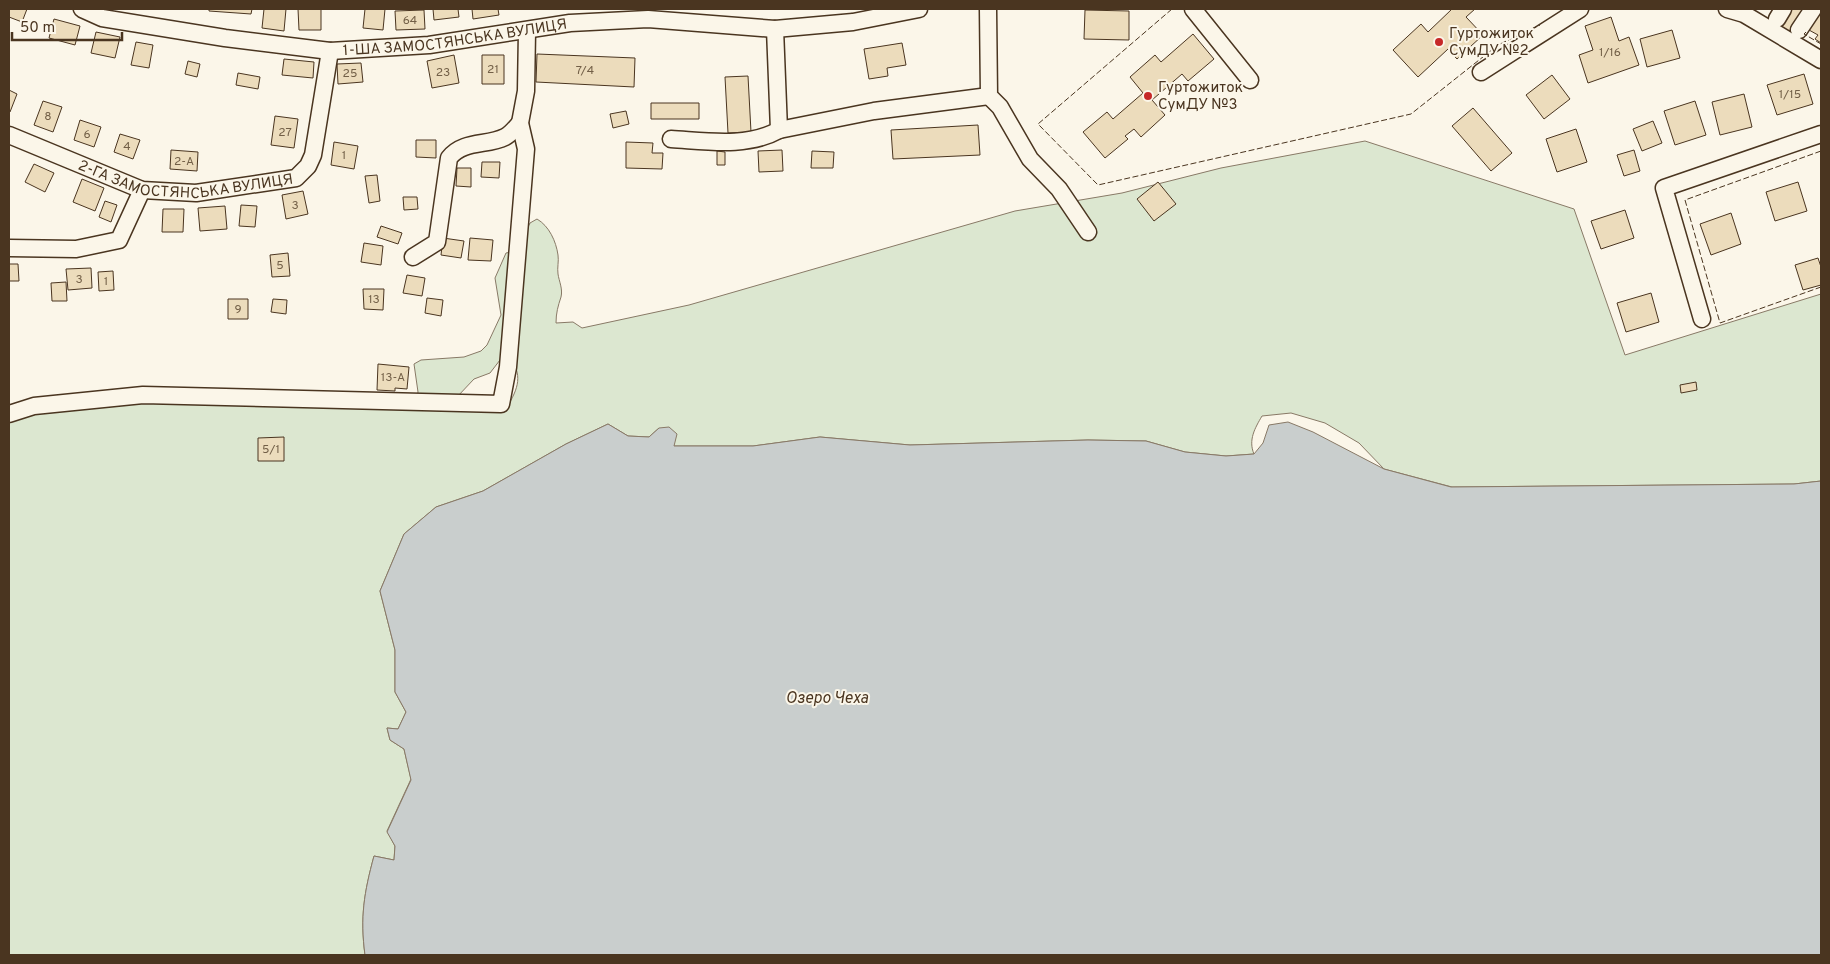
<svg xmlns="http://www.w3.org/2000/svg" width="1830" height="964" font-family="Overpass,sans-serif">
<style>
.green{fill:#dce7d0;stroke:#887966;fill-rule:evenodd}
.water{fill:#c9cecd;stroke:#887966}
.building{fill:#ecdcbc;stroke:#4a3520}
.lines{fill:none;stroke-linecap:round;stroke-linejoin:round}
.minor-casing{stroke:#4a3520;stroke-width:19}
.minor{stroke:#fbf6e9;stroke-width:16}
.fence{stroke:#4a3520;stroke-width:1;stroke-dasharray:6 2.5;stroke-linecap:butt}
.poi-dot{fill:#c62828;stroke:#fbf6e9;stroke-width:2}
.labels{text-anchor:middle;stroke-width:4;stroke-linejoin:round;paint-order:stroke}
.number-label{font-size:12px;fill:#725f47}
.poi-label{font-size:15px;fill:#4a3520;stroke:#fbf6e9;text-anchor:start}
.street-label{font-size:15px;fill:#4a3520;stroke:#fbf6e9}
.water-label{font-size:16px;font-style:italic;fill:#4a3520;stroke:#fbf6e9}
</style>
<rect width="100%" height="100%" fill="#fbf6e9"/>
<path class="green" d="M1365,141L1574,209L1625,355L1821,294V481L1794,484L1452,487L1384,469L1359,443L1325,423L1291,413L1262,416C1255,428 1248,440 1254,454L1226,456L1185,452L1146,441L1088,440L910,445L820,437L753,446H673L659,428L649,437L628,436L608,424L566,444L483,491L436,507L404,534L380,591L395,650V692L406,712L398,729L387,728L390,740L404,749L411,779L387,831L395,846L394,860L374,856C364,893 360,918 365,955H9V419L29,407L147,400L415,409L418,392L414,364L421,360L464,357L481,351L487,345L501,315L495,278L506,253L516,251L530,223L537,219C549,226 556,241 558,255C559,261 557,268 558,274C559,281 563,289 561,297C558,306 556,313 556,323L573,322L582,328L689,305L1015,211L1122,193L1221,168ZM508,356C524,374 518,389 507,407L457,397L474,379L490,373L500,360Z"/>
<path class="water" d="M1288,422L1313,432L1384,469L1451,487L1794,484L1821,481V955H365C360,917 364,893 374,856L394,860L395,846L387,832L411,780L404,749L390,740L387,728L398,729L406,712L395,692V650L380,591L404,534L436,507L483,491L566,444L608,424L628,436L649,437L659,428L669,427L677,434L674,446H753L820,437L910,445L1088,440L1146,441L1185,452L1226,456L1254,454L1263,443L1269,425Z"/>
<path class="building" d="M9,9H27L22,22L9,17Z
M209,9H252L251,14L209,11Z
M264,9H286L284,31L262,28Z
M298,9H321V30H299Z
M365,9H385L383,30L363,28Z
M433,9H458L459,17L434,20Z
M472,9H498L499,15L473,19Z
M1452,9H1475L1466,17L1483,35L1457,59L1448,49L1418,77L1393,50L1421,24L1428,32Z
M1790,9H1805L1789,32L1778,25Z
M424,10L425,29L396,30L395,11Z
M1085,10L1129,11V40L1084,39Z
M1820,12L1821,13V43L1815,39L1818,35L1809,30Z
M1611,17L1619,41L1629,37L1639,65L1588,83L1579,55L1593,50L1585,26Z
M54,19L80,26L75,45L49,38Z
M1672,30L1680,58L1647,67L1640,39Z
M96,32L120,37L115,58L91,53Z
M1193,34L1214,59L1188,81L1182,74L1152,100L1165,115L1141,137L1134,129L1125,136L1128,139L1105,158L1083,132L1107,112L1113,119L1143,93L1130,77L1155,55L1161,62Z
M136,42L153,45L149,68L131,65Z
M902,43L906,65L887,68L888,76L869,79L864,49Z
M537,54L635,58L634,87L536,82Z
M454,55L459,83L432,88L427,61Z
M482,55H504V84H482Z
M284,59L314,62L313,78L282,75Z
M188,61L200,64L197,77L185,74Z
M361,63L363,82L338,84L337,64Z
M238,73L260,77L258,89L236,85Z
M1804,74L1813,104L1777,115L1767,85Z
M1552,75L1570,99L1544,119L1526,95Z
M748,76L751,132L728,133L725,77Z
M9,90L17,94L10,112L9,111Z
M1744,94L1752,127L1720,135L1712,102Z
M43,101L62,107L53,132L34,125Z
M1695,101L1706,135L1675,145L1664,111Z
M651,103H699V119H651Z
M1473,108L1512,153L1491,171L1452,126Z
M626,111L629,124L613,128L610,114Z
M275,116L298,119L294,148L271,145Z
M80,120L101,127L94,147L74,140Z
M1653,121L1662,143L1642,151L1633,129Z
M978,125L980,155L893,159L891,130Z
M1576,129L1587,162L1557,172L1546,139Z
M120,134L140,140L133,159L114,152Z
M416,140H436V158L416,157Z
M334,142L358,146L354,169L331,165Z
M626,142L653,143L652,153H663L662,169L626,168Z
M171,150L198,152L197,171L170,169Z
M782,150L783,171L759,172L758,151Z
M1634,150L1640,171L1624,176L1617,155Z
M717,151L725,152V165H717Z
M812,151L834,152L833,168H811Z
M482,162H500L499,178L481,177Z
M34,164L54,173L45,192L25,182Z
M457,168H471V187L456,186Z
M377,175L380,201L369,203L365,176Z
M82,179L104,188L95,211L73,202Z
M1158,182L1176,204L1154,221L1137,199Z
M1798,182L1807,211L1775,221L1766,192Z
M303,191L308,214L286,219L282,195Z
M403,197H417L418,209L404,210Z
M105,201L117,205L111,222L99,217Z
M241,205L257,206L255,227L239,226Z
M225,206L227,229L200,231L198,208Z
M163,209H184L183,232H162Z
M1625,210L1634,238L1601,249L1591,221Z
M1731,213L1741,244L1711,255L1700,224Z
M381,226L402,233L398,244L377,237Z
M443,238L464,241L461,258L441,255Z
M470,238L493,240L491,261L468,260Z
M364,243L383,246L381,265L361,262Z
M288,253L290,276L272,277L270,255Z
M1818,258L1821,267V285L1803,290L1795,265Z
M9,264H18L19,281H9Z
M91,268L92,288L68,290L66,269Z
M113,271L114,290L99,291L98,272Z
M407,275L425,278L422,296L403,293Z
M66,282L67,301H52L51,283Z
M363,289H384L383,310L364,309Z
M1651,293L1659,322L1626,332L1617,303Z
M427,298L443,300L441,316L425,313Z
M228,299H248V319H228Z
M273,299L287,300L286,314L271,312Z
M378,364L409,367L407,389L395,388V391L377,390Z
M1696,382L1697,390L1681,393L1680,385Z
M284,437V461H258V438Z"/>
<g class="lines">
<defs>
<g id="minor">
<path id="s1" d="M82,9L102,18L225,38L330,51L429,45L570,23L648,19L775,29L853,22L919,9"/>
<path d="M988,9L989,96L1000,107L1030,159L1059,189L1088,232"/>
<path d="M1193,9L1250,80"/>
<path d="M1727,9L1744,14L1821,60"/>
<path d="M1777,19L1783,9"/>
<path d="M1799,30L1813,9"/>
<path d="M1481,72L1580,9"/>
<path d="M779,130L874,111L989,96"/>
<path id="s2" d="M9,135L142,190L196,193L296,178L308,166L313,155L330,51"/>
<path d="M671,139C706,141 747,148 779,130L775,29"/>
<path d="M9,248L76,249L119,240L142,190"/>
<path d="M413,257L437,242L449,158C463,140 487,146 505,137C511,134 516,127 520,123"/>
<path d="M1702,319L1664,188L1821,134"/>
<path d="M9,414L34,406L143,395L501,404L508,367L526,149L520,123L526,91L527,31"/>
</g>
</defs>
<use href="#minor" class="minor-casing"/>
<use href="#minor" class="minor"/>
<path class="fence" d="M1172,9L1038,124L1098,185L1411,114L1498,45L1540,25
M1806,32L1804,34L1821,44
M1821,151L1685,200L1720,323L1821,287"/>
</g>
<g class="poi-dot">
<circle cx="1439" cy="42" r="5"/>
<circle cx="1148" cy="96" r="5"/>
</g>
<g class="labels">
<g class="number-label">
<text x="410" y="24">64</text>
<text x="1610" y="56">1/16</text>
<text x="493" y="73">21</text>
<text x="585" y="74">7/4</text>
<text x="443" y="76">23</text>
<text x="350" y="77">25</text>
<text x="1790" y="98">1/15</text>
<text x="48" y="120">8</text>
<text x="285" y="136">27</text>
<text x="87" y="138">6</text>
<text x="127" y="150">4</text>
<text x="344" y="159">1</text>
<text x="184" y="165">2-А</text>
<text x="295" y="209">3</text>
<text x="280" y="269">5</text>
<text x="79" y="283">3</text>
<text x="106" y="285">1</text>
<text x="374" y="303">13</text>
<text x="238" y="313">9</text>
<text x="393" y="381">13-А</text>
<text x="271" y="453">5/1</text>
</g>
<g class="poi-label">
<text x="1449" y="38">Гуртожиток<tspan x="1449" dy="17">СумДУ №2</tspan></text>
<text x="1158" y="92">Гуртожиток<tspan x="1158" dy="17">СумДУ №3</tspan></text>
</g>
<g class="street-label">
<text dy="5" stroke="none"><textPath href="#s1" startOffset="378">1-ША ЗАМОСТЯНСЬКА ВУЛИЦЯ</textPath></text>
<text dy="5" stroke="none"><textPath href="#s2" startOffset="186">2-ГА ЗАМОСТЯНСЬКА ВУЛИЦЯ</textPath></text>
</g>
<g class="water-label">
<text x="827" y="703">Озеро Чеха</text>
</g>
</g>
<rect width="1830" height="964" fill="none" stroke="#4a3520" stroke-width="20"/>
<path d="M12 32v8h110v-8" fill="none" stroke="#4a3520" stroke-width="2.5"/>
<text x="20" y="32" font-size="15" fill="#4a3520" stroke="#fbf6e9" stroke-width="4" paint-order="stroke">50 m</text>
</svg>
